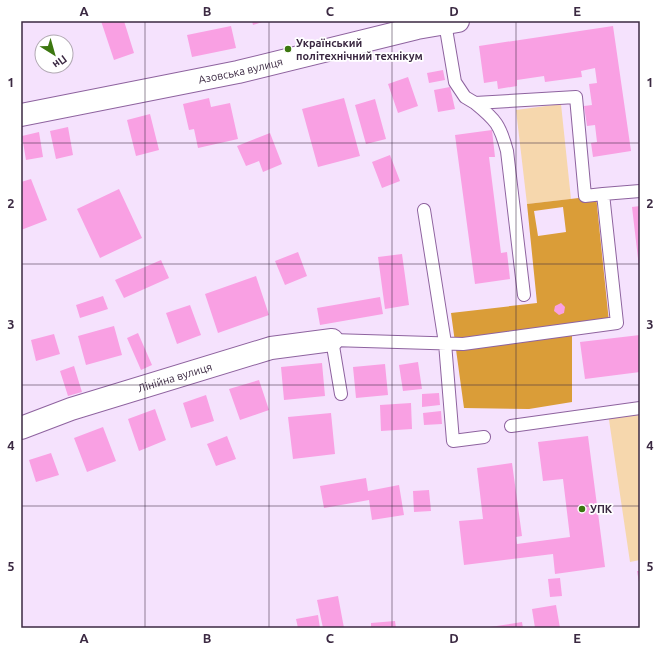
<svg xmlns="http://www.w3.org/2000/svg" width="661" height="649" font-family="Ubuntu,sans-serif">
<style>
.green{fill:#f6d7ad}
.forest{fill:#da9d38;fill-rule:evenodd}
.building{fill:#f9a0e3}
.lines{fill:none;stroke-linecap:round;stroke-linejoin:round}
.lane-casing{stroke:#8e639f;stroke-width:14}
.street-casing{stroke:#8e639f;stroke-width:24}
.lane{stroke:#fff;stroke-width:12}
.street{stroke:#fff;stroke-width:22}
.grid{fill:none;stroke:#3b2942;stroke-width:1;stroke-opacity:0.55}
.poi-dot{fill:#3c7710;stroke:#fff;stroke-width:1.5}
.labels{text-anchor:middle;stroke-width:3.5;stroke-linejoin:round;paint-order:stroke}
.poi-label{font-size:11px;font-weight:bold;fill:#3b2942;stroke:#fff;text-anchor:start}
.street-label{font-size:11px;fill:#3b2942;stroke:#fff}
.neatline{fill:none;stroke:#3b2942;stroke-width:1.5}
.grid-label{font-size:13px;text-anchor:middle;font-weight:bold;fill:#3b2942}
</style>
<rect width="100%" height="100%" fill="#f5e2fd"/>
<path class="green" d="M561,104L571,199L527,204L516,110Z
M640,410V560L630,562L608,413Z"/>
<path class="forest" d="M596,196L609,322L572,329V402L529,409L464,408L451,313L537,303L527,204ZM563,207L566,232L538,236L534,211Z"/>
<path class="building" d="M101,21H124L134,53L114,60Z
M252,21H265L253,25Z
M231,26L236,48L192,57L187,35Z
M613,26L631,151L593,157L591,143L597,142L595,125L587,126L584,106L592,105L589,84L597,83L595,68L581,71L582,77L545,82L544,76L517,80V86L498,89L497,81L484,83L479,46Z
M443,70L445,80L429,83L427,73Z
M408,77L418,106L398,113L388,84Z
M450,87L455,109L438,112L434,90Z
M209,98L211,107L230,103L238,139L198,148L194,129L189,130L183,104Z
M344,98L360,156L318,167L302,109Z
M375,99L386,139L366,144L355,105Z
M150,114L159,150L136,156L127,120Z
M68,127L73,155L56,159L50,131Z
M492,130L495,157H489L501,253L507,252L510,279L475,284L455,135Z
M39,132L43,157L26,160L22,136Z
M270,133L282,164L263,172L259,161L246,166L237,146Z
M390,155L400,181L382,188L372,162Z
M31,179L47,220L21,230V182Z
M119,189L142,238L100,258L77,209Z
M640,206V267H639L632,207Z
M298,252L307,276L285,285L275,261Z
M402,254L409,305L385,309L378,257Z
M161,260L169,278L124,298L115,280Z
M256,276L269,315L218,333L205,294Z
M103,296L108,309L80,318L76,305Z
M380,297L383,314L320,325L317,308Z
M561,303L565,307L564,313L559,315L554,311L555,306Z
M190,305L201,335L177,344L166,313Z
M114,326L122,355L86,365L78,336Z
M138,333L152,365L141,370L127,338Z
M54,334L60,354L36,361L31,340Z
M640,335V372L585,379L580,342Z
M418,362L422,389L403,391L399,365Z
M322,363L325,396L284,400L281,367Z
M385,364L388,395L356,398L353,367Z
M74,366L82,392L68,396L60,371Z
M259,380L269,410L240,420L229,389Z
M439,393L440,405L422,407V394Z
M206,395L214,421L191,428L183,403Z
M411,403L412,429L381,431L380,405Z
M155,409L166,440L139,451L128,419Z
M441,411L442,424L424,425L423,413Z
M331,413L335,454L293,459L288,417Z
M103,427L116,461L87,472L74,438Z
M227,436L236,459L216,466L207,444Z
M588,436L605,567L555,574L553,554L464,565L459,521L483,519L477,468L512,463L522,536L516,537L517,544L570,537L563,479L543,481L538,442Z
M51,453L59,475L36,482L29,460Z
M366,478L368,491L399,485L404,515L372,520L369,500L324,508L320,486Z
M429,490L431,511L414,512L413,491Z
M637,571H640V582H639Z
M560,578L562,596L550,597L548,579Z
M338,596L344,628H323L317,600Z
M556,605L560,628H535L532,609Z
M318,615L320,628H298L296,619Z
M395,621L396,628H371V623Z
M522,622L523,628H491L490,627Z"/>
<g class="lines">
<defs>
<path id="lane" d="M445,23L455,82L465,97L475,103L576,97L585,196L603,194
M475,103C496,120 500,125 507,151L524,295
M424,210L445,343L453,441L484,437
M341,394L332,340L463,344L617,323L603,194L640,191
M511,426L640,408"/>
<g id="street">
<path id="s1" d="M21,115L238,72L417,28L458,21"/>
<path id="s2" d="M21,428L71,409L271,348L332,340"/>
</g>
</defs>
<use href="#lane" class="lane-casing"/>
<use href="#street" class="street-casing"/>
<use href="#lane" class="lane"/>
<use href="#street" class="street"/>
</g>
<path class="grid" d="M145,21V628M269,21V628M392,21V628M516,21V628M21,143H640M21,264H640M21,385H640M21,506H640"/>
<g class="poi-dot">
<circle cx="288" cy="49" r="4"/>
<circle cx="582" cy="509" r="4"/>
</g>
<g class="labels">
<g class="poi-label">
<text x="296" y="47">Український<tspan x="296" dy="13">політехнічний технікум</tspan></text>
<text x="590" y="513">УПК</text>
</g>
<g class="street-label">
<text dy="4" stroke="none"><textPath href="#s1" startOffset="224">Азовська вулиця</textPath></text>
<text dy="4" stroke="none"><textPath href="#s2" startOffset="162">Лінійна вулиця</textPath></text>
</g>
</g>
<rect width="661" height="649" fill="none" stroke="#ffffff" stroke-width="44"/>
<g transform="translate(54 54) rotate(143)"><circle r="19" fill="#ffffff" stroke="#b1a9b3"/>
<path d="M0-3L7 15L0 10L-7 15Z" fill="#3c7710"/>
<text y="-6" font-size="11" font-weight="bold" text-anchor="middle" fill="#3b2942">Пн</text>
</g>
<rect x="22" y="22" width="617" height="605" class="neatline"/>
<g class="grid-label">
<text x="84" y="16">A</text>
<text x="207" y="16">B</text>
<text x="330" y="16">C</text>
<text x="454" y="16">D</text>
<text x="577" y="16">E</text>
<text x="11" y="87">1</text>
<text x="650" y="87">1</text>
<text x="11" y="208">2</text>
<text x="650" y="208">2</text>
<text x="11" y="329">3</text>
<text x="650" y="329">3</text>
<text x="11" y="450">4</text>
<text x="650" y="450">4</text>
<text x="11" y="571">5</text>
<text x="650" y="571">5</text>
<text x="84" y="643">A</text>
<text x="207" y="643">B</text>
<text x="330" y="643">C</text>
<text x="454" y="643">D</text>
<text x="577" y="643">E</text>
</g>
</svg>
